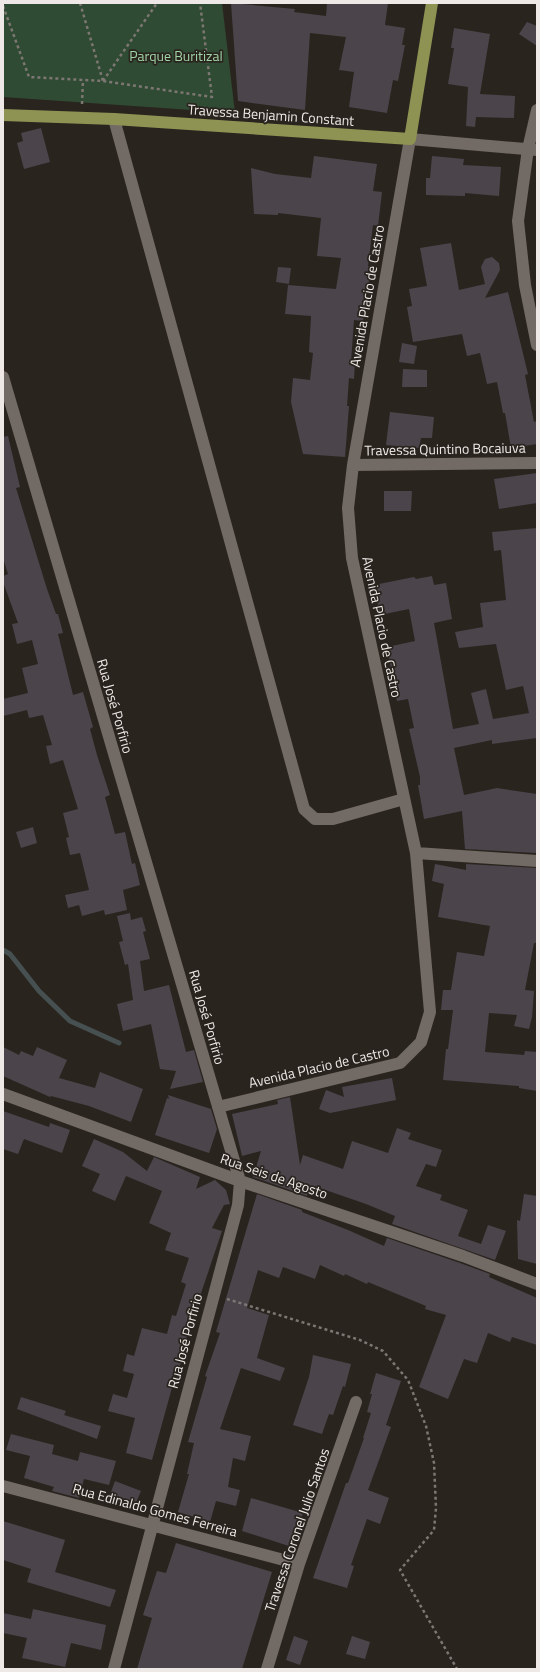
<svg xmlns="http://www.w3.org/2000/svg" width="540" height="1672" font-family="'Titillium Web',sans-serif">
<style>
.green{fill:#304b33}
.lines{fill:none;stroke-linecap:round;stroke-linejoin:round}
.stream{stroke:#475051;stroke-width:5}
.building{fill:#4b444b}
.path{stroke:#7d7773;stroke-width:2.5;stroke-dasharray:3 3;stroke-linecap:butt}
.minor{stroke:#726a64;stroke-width:12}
.major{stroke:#8e9353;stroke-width:12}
.labels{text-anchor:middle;stroke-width:3.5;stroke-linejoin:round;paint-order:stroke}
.park-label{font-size:14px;fill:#a0d5a5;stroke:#2a241f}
.street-label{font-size:14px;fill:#eee9e6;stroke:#2a241f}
</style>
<rect width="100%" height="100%" fill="#2a241f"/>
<path class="green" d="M3,3H222L235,113L3,97Z"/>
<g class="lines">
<path class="stream" d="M3,950L10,954L39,991L70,1021L119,1043"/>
</g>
<path class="building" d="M231,3L295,9L294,12L326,16L327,3H388L385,25L405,28L402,45H405L398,81L393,80L387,113L349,107L354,72L339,70L346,37L310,33L305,110L238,101Z
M527,22L537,26V46L519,34Z
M454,28L490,34L480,94L515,96L514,118L476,117L475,127L466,126L468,87L448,84L454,48H451Z
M41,128L50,162L24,169L17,143L23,141L21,133Z
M314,156L377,164L373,191L382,192L378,226L373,225L368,266L371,267L363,321L354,320L351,362H355L354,379L349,378L347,406H349L345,457L303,454L291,402L293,378L310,380L313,353L309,352L311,316L285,314L288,285L336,289L341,258L317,256L321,218L278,213V215L254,214L251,168L275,174L311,178Z
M432,156L464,159L463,165L501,167L499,196L465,193V196L426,195V178H430Z
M451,243L459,290L485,284L481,267L485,259L492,257L499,263L500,270L485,298L508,292L528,374L525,375L534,422L537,421V444L511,448L505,413H503L497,382L487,384L480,353L467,356L462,334L413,342L407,307L412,306L409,289L427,286L420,248Z
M278,267L291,268L289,284L276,282Z
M402,343L417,346L414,364L399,362Z
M403,369L427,370V387H402Z
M390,412L434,417L432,438H421L419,448L386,445Z
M8,436L20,487L16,488L47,589L56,614H58L63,633L58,634L73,695L83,692L93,727L90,729L97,755L110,795L105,797L115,834L125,832L132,864L135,863L140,885L123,890L127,910L105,915L104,910L82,916L79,905L68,908L65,895L89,890L80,853L70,855L66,838L69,837L63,813L78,809L63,760L50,764L46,746L52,745L43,715L29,718L27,710L3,716V699L28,693L22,668L38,664L32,640L17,644L12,624L18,623L3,582V576L8,574L3,558V437Z
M537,473V503L499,509L494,479Z
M384,491H412L411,511H384Z
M537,528V738L492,744V740L454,748L464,795L497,788L537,794V853L465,849L462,811L424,819L418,785H420V777L409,729L414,728L408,699L397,701L387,647L415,641L409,609L380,615L374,585L414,577L416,579L432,576L434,585L446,583L452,619L434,623L453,729L479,724L471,693L486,689L493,719L529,713L523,686L506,690L496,644L459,648L455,632L483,627L480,603L506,600L501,550L494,551L492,532Z
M33,827L37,843L21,848L16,832Z
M435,864L466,870V864L537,868V943H534L525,990L534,991L532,1017L529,1029L514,1026L517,1015L489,1013L485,1052L524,1055L525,1051L537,1052V1091L519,1088V1086L443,1080L446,1049H448L453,1010H441L443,990H451L457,952L484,956L490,926L438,917L444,884L432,881Z
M130,913L131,920L142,917L146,931L143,932L150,959L140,961L144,991L169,985L186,1052L194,1050L203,1082L170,1089L176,1071L160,1069L151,1024L123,1031L117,1004L133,1000L128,964L125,965L119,942L123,941L117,916Z
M3,1047L19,1055L21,1051L33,1056L37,1047L67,1060L59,1078L95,1088L100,1072L143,1089L131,1122L89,1106L51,1096L50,1097L3,1076Z
M392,1078L396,1100L330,1113L319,1109L326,1090L344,1097L342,1087Z
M168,1095L211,1109L217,1129L209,1153L155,1135L167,1098L169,1099Z
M290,1097L300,1165L303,1155L343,1169L352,1141L388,1153L397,1128L411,1133L408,1139L442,1150L436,1167L426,1164L416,1186L442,1195L440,1200L468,1210L458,1236L481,1244L488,1225L506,1231L495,1260L392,1224L395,1216L366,1204L314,1186L313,1191L309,1189L307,1196L253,1177L261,1151L242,1156L232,1114L278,1104L277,1100Z
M3,1111L49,1127L50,1123L70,1130L62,1153L24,1139L18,1154L3,1149Z
M94,1139L123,1152L147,1171L154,1157L200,1177L196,1189L215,1180L226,1190L230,1204L224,1205L212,1228L222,1231L194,1314H192L180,1366H178L152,1460L126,1453L135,1418L108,1411L113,1394L127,1398L134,1374L123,1371L127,1354L134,1356L142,1328L167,1334L172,1315L176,1316L186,1284L181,1282L189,1258L165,1250L171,1233L149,1223L162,1191L126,1176L115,1201L92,1191L100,1174L82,1166Z
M257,1194L302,1210V1212L348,1230L384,1246L387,1238L460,1263L490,1274L489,1277L537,1298V1345L512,1337L510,1342L488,1333L477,1363L464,1359L448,1399L419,1387L446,1315L425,1309L426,1306L368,1282L367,1284L345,1274L344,1276L320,1265L315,1279L283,1267L279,1278L258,1270L247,1308L269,1315L257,1358L285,1368L280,1381L241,1368L220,1429L251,1436L245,1461L233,1458L228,1487L240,1490L236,1506L216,1501L210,1522L178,1512L189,1474H187L194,1443L188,1442L207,1377L205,1376L220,1333L216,1332Z
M524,1194L537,1196V1264L518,1259L517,1220L520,1221Z
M313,1355L351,1364L345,1387L343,1386L333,1415L329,1414L322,1434L293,1425L309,1377Z
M376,1373L401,1381L386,1425L391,1427L368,1490L389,1498L380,1524L367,1519L351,1565L354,1566L347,1588L313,1578L346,1483H348L364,1438H363L371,1413L367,1412L372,1394H370Z
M21,1397L66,1411L64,1415L101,1426L97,1439L17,1409Z
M11,1434L54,1445L52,1454L78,1461L80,1452L116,1461L109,1485L84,1479L79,1498L52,1491L54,1487L24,1478L30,1456L6,1450Z
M115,1481L141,1491L133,1510L108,1500Z
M251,1498L303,1513L292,1547L242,1531Z
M3,1521L65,1540L55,1572L116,1590L110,1607L27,1582L31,1569L3,1560Z
M176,1543L272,1572L242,1669H137L152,1618L143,1615L157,1571L166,1573Z
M33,1609L106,1625L101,1650L71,1643L65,1667L22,1658L27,1638L3,1633V1613L31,1619Z
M294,1636L308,1641L300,1665L286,1660Z
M352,1636L370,1642L365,1659L346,1654Z"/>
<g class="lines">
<path class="path" d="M80,3L103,81
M3,6L29,77L103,81L212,97L200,3
M103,81L157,3
M82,104L83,80
M227,1299L360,1340L383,1351L408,1380L426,1426L434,1463L436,1508L434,1530L400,1570L457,1669"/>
<path class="minor" d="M537,110L528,149L518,221L525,285L537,345
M114,119L304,809L315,819H333L404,799
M3,377L240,1181L238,1205L114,1669
M353,465L537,463
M416,853L537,861
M3,1094L240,1181L463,1256L537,1284
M218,1107L400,1063L421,1042L430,1012L416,853L352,558L348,508L353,465L410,139L537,150
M3,1486L299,1564
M267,1669L299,1564L356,1402"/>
<path class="major" d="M3,115L114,119L410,139L432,3"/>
</g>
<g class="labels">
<g class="park-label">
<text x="176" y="61">Parque Buritizal</text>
</g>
<g class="street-label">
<text transform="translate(271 115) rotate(4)" y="5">Travessa Benjamin Constant</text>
<text transform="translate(367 296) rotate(-80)" y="5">Avenida Placio de Castro</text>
<text transform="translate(445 449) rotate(-1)" y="5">Travessa Quintino Bocaiuva</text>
<text transform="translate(382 627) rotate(78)" y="5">Avenida Placio de Castro</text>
<text transform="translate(115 706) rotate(74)" y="5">Rua José Porfirio</text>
<text transform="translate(207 1017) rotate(74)" y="5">Rua José Porfirio</text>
<text transform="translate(319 1067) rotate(-13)" y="5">Avenida Placio de Castro</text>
<text transform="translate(274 1176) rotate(19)" y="5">Rua Seis de Agosto</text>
<text transform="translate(185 1341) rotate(-75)" y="5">Rua José Porfirio</text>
<text transform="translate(155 1510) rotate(15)" y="5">Rua Edinaldo Gomes Ferreira</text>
<text transform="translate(297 1530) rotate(-71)" y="5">Travessa Coronel Julio Santos</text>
</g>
</g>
<rect width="540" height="1672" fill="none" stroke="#eee9e6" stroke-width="8"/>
</svg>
